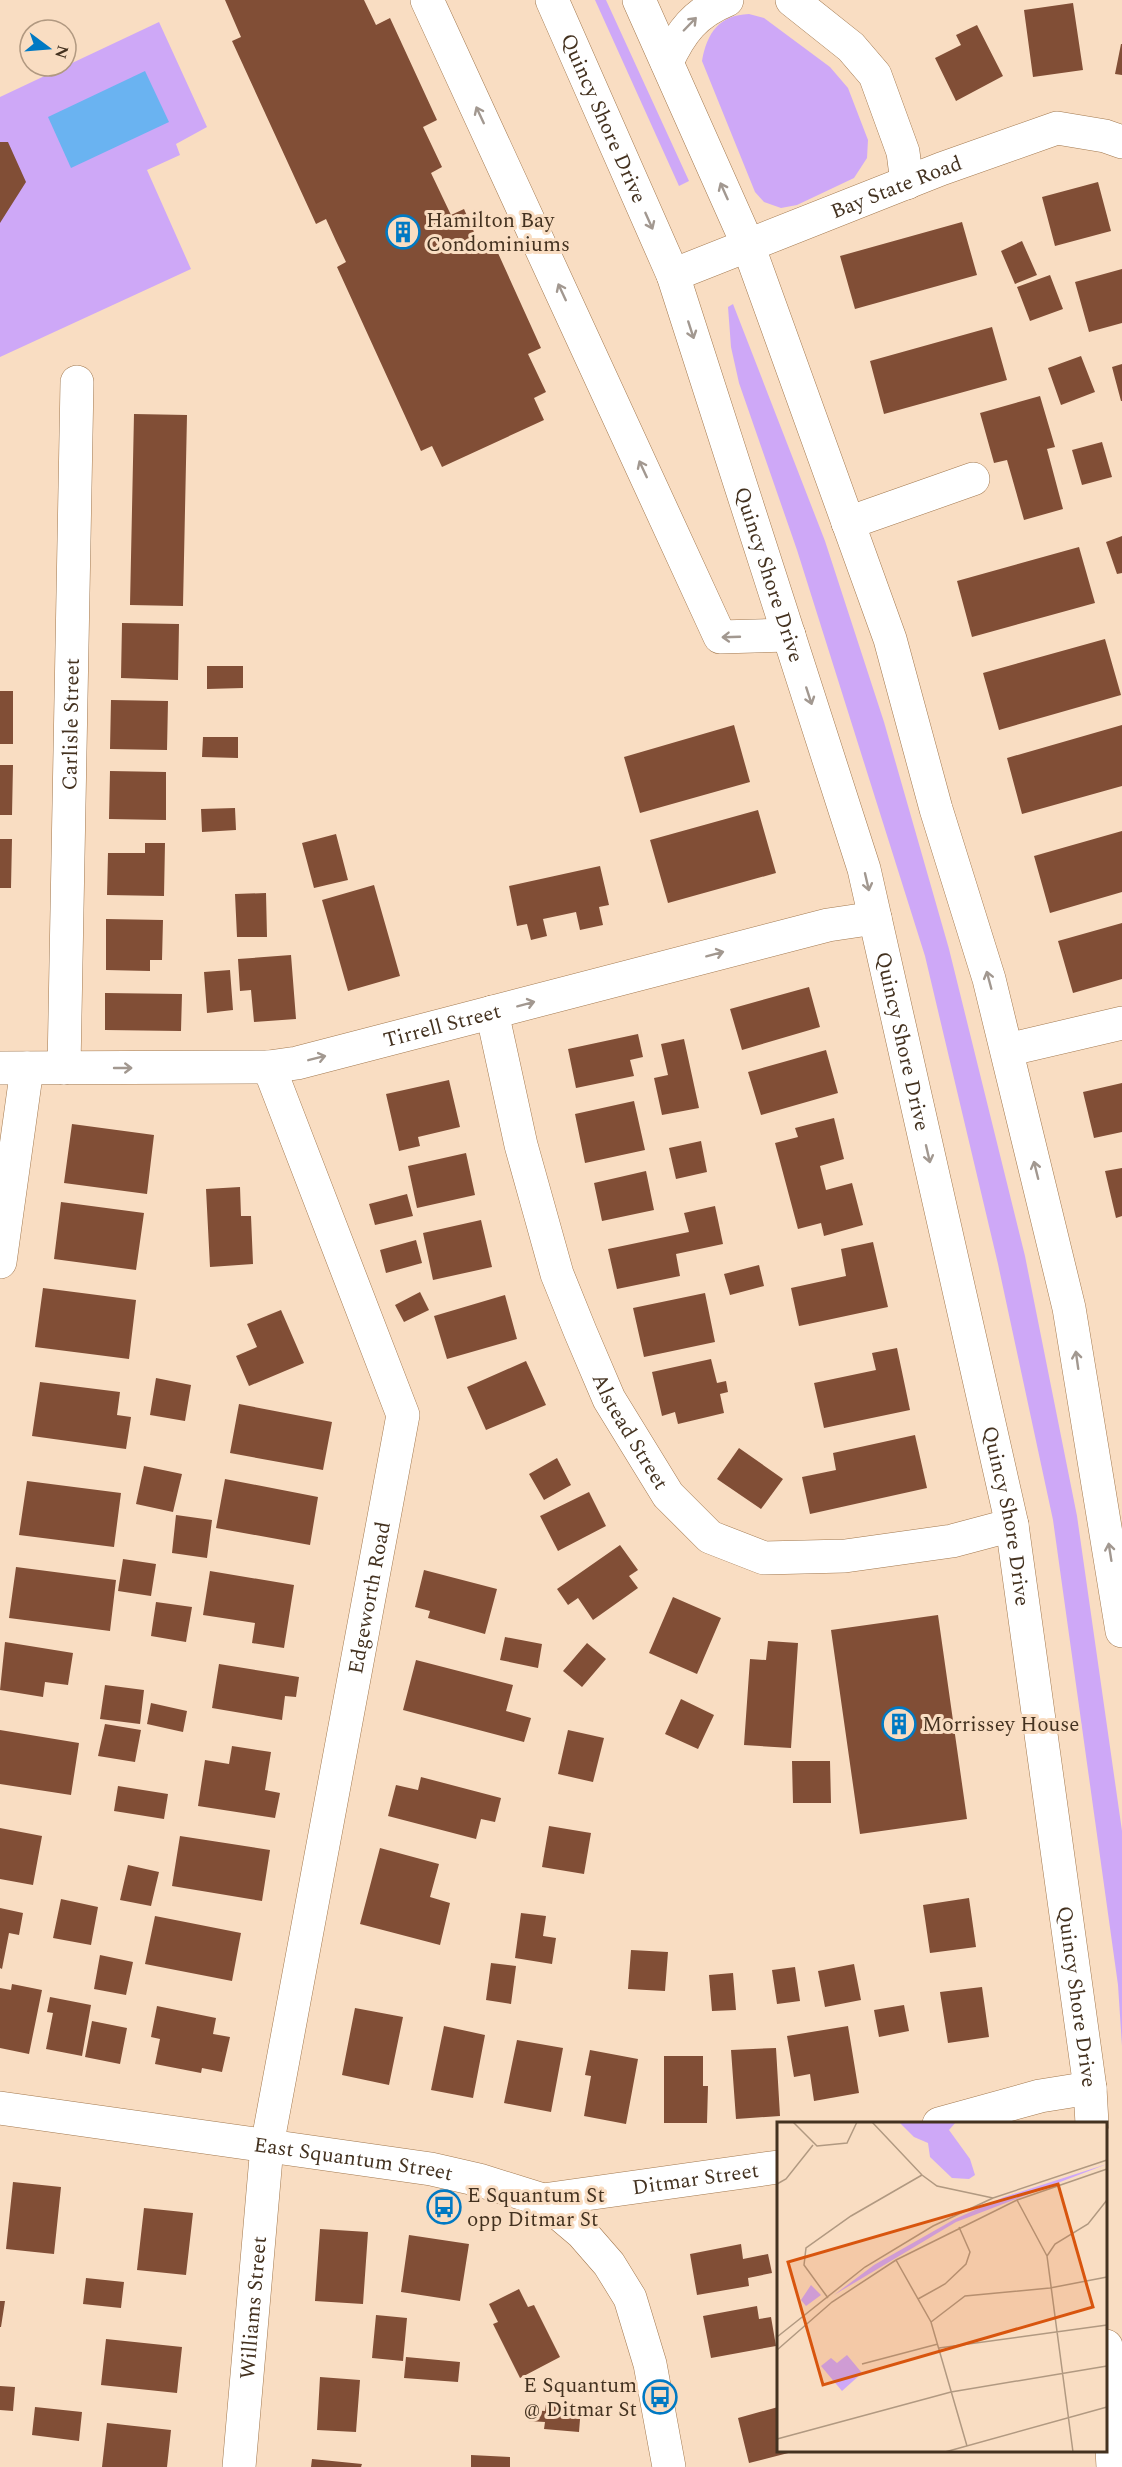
<svg xmlns="http://www.w3.org/2000/svg" width="1122" height="2467" font-family="Spectral,serif">
<style>
.green{fill:#cea8f7}
.water{fill:#6ab3f1}
.building{fill:#814e36}
.lines{fill:none;stroke-linecap:round;stroke-linejoin:round}
.minor-casing{stroke:#a2784e;stroke-width:34}
.major-casing{stroke:#a2784e;stroke-width:34}
.minor{stroke:#fff;stroke-width:33}
.major{stroke:#fff;stroke-width:33}
.oneway{stroke:#a29890}
.labels{text-anchor:middle;stroke-width:6;stroke-linejoin:round;paint-order:stroke}
.street-label{font-size:21px;fill:#443220;stroke:#f9ddc2}
.poi-label{font-size:21px;fill:#443220;stroke:#f9ddc2;text-anchor:start}
.inset-road{fill:none;stroke:#b19981;stroke-width:1.5}
.view{fill:#d8550e;fill-opacity:0.15;stroke:#d8550e;stroke-width:3}
.inset-edge{fill:none;stroke:#443220;stroke-width:3}
</style>
<rect width="100%" height="100%" fill="#f9ddc2"/>
<path class="green" d="M595,0H606L689,181L679,186Z
M749,14L764,18L830,67L848,88L868,140L867,158L854,178L797,205L781,208L764,202L755,192L702,61C707,33 719,15 749,14Z
M159,22L207,127L176,144L180,155L147,170L191,269L0,357V97Z
M733,304L825,541L884,722L949,949L1025,1256L1077,1516L1122,1831V2046L1118,1985L1053,1520L998,1264L925,956L797,550L739,383L731,347L728,307Z"/>
<path class="water" d="M145,71L169,122L71,168L48,117Z"/>
<path class="building" d="M225,0H364L376,25L390,18L437,120L423,127L442,167L431,173L451,215L464,209L481,248L493,242L541,348L528,354L546,392L534,398L544,420L442,467L432,446L421,451L337,267L346,262L336,241L326,219L316,224L232,41L241,37Z
M1073,3L1083,70L1033,77L1024,10Z
M977,25L1003,76L956,101L935,58L961,45L956,35Z
M1121,44H1122V75L1115,74Z
M0,142H8L26,182L0,223Z
M1098,182L1111,231L1055,246L1042,197Z
M962,222L977,275L855,309L840,256Z
M1022,241L1037,275L1015,284L1001,251Z
M1122,269V323L1089,332L1075,282Z
M1050,275L1063,309L1030,321L1017,287Z
M992,327L1007,380L884,414L870,361Z
M1081,356L1095,392L1061,405L1048,368Z
M1122,364V401H1121L1112,367Z
M1040,396L1055,447L1047,449L1063,509L1024,520L1007,460L994,463L980,413Z
M134,414L187,415L183,606L130,605Z
M1102,442L1112,477L1082,485L1072,450Z
M1122,536V573L1117,574L1106,542Z
M1079,547L1095,603L972,637L957,581Z
M122,623L179,624L178,680L121,678Z
M1105,639L1121,695L999,730L983,673Z
M207,666H243V688L207,689Z
M0,691H13V744H0Z
M111,700L168,701L167,750L110,749Z
M734,725L750,782L640,813L624,757Z
M1122,725V786L1022,814L1007,758Z
M203,737H238V758L202,757Z
M0,765H13L12,815H0Z
M110,771L166,772V820L109,819Z
M235,808L236,830L202,832L201,809Z
M758,810L776,873L668,903L650,840Z
M1122,831V892L1050,913L1034,856Z
M336,834L348,880L314,888L302,843Z
M0,839H12L11,888H0Z
M145,843H165L164,896L107,895L108,853H145Z
M600,866L609,905L599,907L603,925L580,930L576,912L543,919L547,936L531,940L527,924L517,926L509,886Z
M374,885L400,976L348,991L322,900Z
M266,893L267,937H237L235,894Z
M106,919L163,920L162,960H150V971L106,970Z
M1122,923V979L1073,993L1058,941Z
M291,955L296,1019L254,1022L251,990L240,991L238,959Z
M230,970L233,1010L207,1013L204,972Z
M809,987L820,1027L742,1050L730,1009Z
M105,993L182,994L181,1031L105,1030Z
M638,1034L643,1057L630,1060L634,1076L576,1088L568,1049Z
M684,1039L699,1108L662,1115L654,1078L668,1075L661,1044Z
M826,1050L838,1093L761,1115L748,1072Z
M449,1080L460,1127L418,1137L420,1146L399,1151L386,1094Z
M1122,1083V1132L1094,1138L1083,1092Z
M634,1101L645,1150L585,1163L575,1114Z
M834,1118L844,1159L820,1166L826,1190L852,1183L863,1225L824,1236L821,1223L798,1229L775,1143L798,1137L795,1128Z
M72,1124L154,1135L147,1194L64,1183Z
M701,1141L707,1172L676,1179L669,1148Z
M466,1153L475,1195L417,1208L408,1166Z
M1122,1168V1216L1116,1218L1105,1171Z
M646,1171L654,1210L602,1221L594,1183Z
M240,1187L241,1216H251L253,1264L210,1267L206,1189Z
M407,1194L413,1216L375,1225L369,1204Z
M61,1202L144,1213L136,1270L54,1259Z
M715,1206L723,1244L676,1254L680,1276L617,1289L608,1249L689,1232L684,1213Z
M481,1220L492,1267L433,1280L423,1233Z
M416,1240L422,1263L386,1273L380,1250Z
M873,1242L888,1307L799,1326L791,1288L846,1276L841,1249Z
M759,1265L764,1286L730,1295L724,1274Z
M43,1288L136,1300L129,1359L35,1347Z
M420,1292L429,1310L404,1322L395,1305Z
M705,1293L715,1342L644,1357L633,1308Z
M505,1295L517,1339L447,1359L434,1316Z
M281,1310L304,1363L249,1386L236,1356L257,1347L247,1324Z
M897,1348L910,1410L824,1428L814,1383L876,1370L872,1353Z
M711,1359L717,1383L726,1381L728,1392L720,1394L724,1413L678,1424L675,1412L662,1416L652,1372Z
M526,1361L546,1405L486,1430L467,1387Z
M156,1378L191,1385L185,1421L150,1415Z
M40,1382L120,1392L117,1415L131,1417L126,1449L32,1436Z
M239,1404L332,1422L323,1470L230,1453Z
M915,1435L927,1488L810,1514L802,1477L836,1470L833,1453Z
M739,1448L783,1479L761,1509L717,1479Z
M557,1458L571,1485L544,1500L529,1474Z
M144,1466L182,1474L173,1512L136,1504Z
M225,1479L318,1497L310,1545L216,1528Z
M27,1481L121,1493L114,1547L19,1535Z
M589,1492L606,1526L558,1551L540,1516Z
M176,1515L212,1520L207,1558L172,1553Z
M620,1545L638,1570L629,1576L638,1588L593,1620L578,1598L568,1605L557,1589Z
M123,1559L156,1564L151,1596L118,1591Z
M16,1567L116,1580L110,1631L9,1618Z
M424,1570L497,1589L485,1634L428,1618L430,1611L415,1607Z
M210,1571L294,1585L284,1648L252,1643L255,1623L203,1615Z
M673,1597L721,1618L697,1674L649,1653Z
M156,1602L192,1607L186,1642L151,1636Z
M938,1615L967,1819L860,1834L831,1630Z
M505,1637L542,1644L538,1668L500,1660Z
M768,1641L798,1643L791,1748L744,1745L750,1659L766,1660Z
M5,1642L73,1653L68,1685L45,1682L43,1697L0,1690Z
M587,1643L606,1659L582,1687L563,1671Z
M416,1660L513,1685L506,1711L531,1718L524,1742L403,1710Z
M219,1664L299,1677L296,1697L285,1696L282,1720L212,1708Z
M105,1685L144,1690L140,1724L100,1719Z
M681,1699L714,1715L698,1749L665,1734Z
M151,1703L187,1711L183,1732L147,1724Z
M105,1724L141,1730L135,1762L98,1756Z
M0,1730L79,1743L71,1795L0,1784Z
M568,1730L604,1738L593,1782L558,1774Z
M232,1746L271,1752L265,1790L280,1793L275,1818L198,1806L205,1760L229,1764Z
M792,1761H830L831,1803H793Z
M421,1777L501,1798L495,1822L481,1819L476,1839L388,1816L396,1785L418,1790Z
M118,1786L168,1794L164,1819L114,1811Z
M549,1826L591,1833L584,1874L542,1867Z
M0,1828L42,1836L33,1885L0,1879Z
M180,1836L270,1850L262,1901L172,1886Z
M380,1848L439,1864L430,1897L450,1903L440,1945L360,1924Z
M128,1865L159,1872L151,1906L120,1900Z
M969,1898L976,1947L930,1953L923,1905Z
M61,1899L98,1907L91,1945L53,1938Z
M0,1908L23,1913L19,1935L9,1933L2,1969L0,1968Z
M521,1913L546,1916L543,1936L556,1938L552,1964L515,1958Z
M155,1916L241,1933L232,1981L145,1964Z
M631,1950L668,1952L665,1991L628,1989Z
M100,1955L133,1962L126,1995L94,1989Z
M491,1963L516,1966L511,2004L486,2000Z
M854,1964L861,2000L825,2007L818,1971Z
M795,1967L800,2001L777,2004L772,1970Z
M733,1973L736,2010L712,2011L709,1975Z
M12,1984L42,1990L29,2054L0,2048V1988L11,1990Z
M982,1987L989,2037L948,2043L940,1992Z
M50,1997L91,2005L82,2056L46,2049L53,2013L47,2012Z
M904,2005L909,2031L879,2037L874,2010Z
M157,2006L216,2018L213,2034L230,2037L222,2072L202,2068L201,2073L155,2064L160,2039L151,2037Z
M355,2008L403,2017L389,2085L342,2075Z
M92,2021L127,2028L120,2064L85,2057Z
M444,2026L485,2035L473,2098L431,2090Z
M848,2026L859,2093L814,2101L810,2074L794,2077L787,2036Z
M517,2040L563,2048L551,2112L504,2103Z
M776,2048L780,2116L736,2119L731,2050Z
M590,2050L638,2059L626,2124L584,2116L591,2076L585,2075Z
M664,2056H703V2086H708L707,2123H664Z
M13,2182L61,2187L54,2254L6,2249Z
M144,2208L193,2213L186,2275L137,2270Z
M320,2229L368,2232L363,2304L315,2301Z
M409,2235L469,2244L460,2301L401,2292Z
M741,2244L743,2259L768,2254L772,2273L748,2278L749,2286L697,2295L690,2254Z
M86,2278L124,2282L121,2308L83,2304Z
M519,2289L528,2307L534,2305L560,2357L520,2378L493,2324L498,2322L489,2304Z
M0,2301H5L1,2327H0Z
M757,2306L759,2319L771,2317L776,2346L711,2358L703,2316Z
M376,2315L407,2318L403,2361L372,2358Z
M106,2339L182,2347L177,2393L101,2385Z
M406,2357L460,2362L458,2382L404,2378Z
M320,2377L360,2380L356,2432L317,2430Z
M0,2386L15,2387L13,2411L0,2410Z
M546,2404L581,2407L579,2432L544,2429L545,2422L528,2421L529,2410L545,2411Z
M35,2407L82,2412L79,2441L32,2435Z
M778,2407V2450L796,2451L749,2463L738,2418Z
M107,2423L171,2430L167,2467H102Z
M471,2455L510,2457V2467H471Z
M312,2459L362,2464L361,2467H311Z"/>
<g class="lines">
<defs>
<g id="minor">
<path d="M427,0L720,637L789,635"/>
<path d="M792,0L851,47L875,75L903,152L907,183"/>
<path d="M667,62C681,32 695,13 727,0"/>
<path id="s1" d="M673,275L941,169L1057,128L1105,136L1122,142"/>
<path d="M848,523L973,479"/>
<path id="s2" d="M492,1012L521,1145L540,1213L557,1274L580,1331L609,1399L668,1495L710,1537L764,1558L845,1556L952,1541L1012,1525"/>
<path d="M1007,1050L1122,1023"/>
<path id="s3" d="M0,1068L269,1067L297,1063L828,925L875,918"/>
<path id="s4" d="M64,1068L77,382"/>
<path d="M0,1262L27,1068"/>
<path d="M939,2124L1040,2096L1090,2088"/>
<path id="s5" d="M543,2200L778,2167"/>
<path id="s6" d="M239,2467L267,2146L403,1415L269,1067"/>
</g>
<g id="major">
<path id="s7" d="M552,0L673,275L864,869L1012,1525L1090,2088L1092,2124"/>
<path d="M639,0L748,245L890,639L936,809L989,979L1069,1308L1122,1631"/>
<path id="s8" d="M0,2108L431,2169L479,2180L543,2200L582,2233L609,2264L630,2298L650,2364L669,2467"/>
<path d="M1106,2346L1113,2467"/>
</g>
</defs>
<use href="#minor" class="minor-casing"/>
<use href="#major" class="major-casing"/>
<use href="#minor" class="minor"/>
<use href="#major" class="major"/>
</g>
<defs><path id="oneway-shaft" d="M-6 0H5M1.5-3L5.5 0L1.5 3" fill="none" stroke-width="1.6" stroke-linecap="round" stroke-linejoin="round" transform="scale(1.5)"/></defs>
<g class="oneway">
<use href="#oneway-shaft" transform="translate(690 24) rotate(-46)"/>
<use href="#oneway-shaft" transform="translate(480 115) rotate(-115)"/>
<use href="#oneway-shaft" transform="translate(724 191) rotate(-114)"/>
<use href="#oneway-shaft" transform="translate(649 221) rotate(66)"/>
<use href="#oneway-shaft" transform="translate(562 292) rotate(-115)"/>
<use href="#oneway-shaft" transform="translate(691 330) rotate(72)"/>
<use href="#oneway-shaft" transform="translate(643 469) rotate(-115)"/>
<use href="#oneway-shaft" transform="translate(731 637) rotate(178)"/>
<use href="#oneway-shaft" transform="translate(809 696) rotate(72)"/>
<use href="#oneway-shaft" transform="translate(867 882) rotate(77)"/>
<use href="#oneway-shaft" transform="translate(715 954) rotate(-15)"/>
<use href="#oneway-shaft" transform="translate(989 980) rotate(-105)"/>
<use href="#oneway-shaft" transform="translate(526 1004) rotate(-15)"/>
<use href="#oneway-shaft" transform="translate(317 1058) rotate(-14)"/>
<use href="#oneway-shaft" transform="translate(123 1068)"/>
<use href="#oneway-shaft" transform="translate(928 1154) rotate(77)"/>
<use href="#oneway-shaft" transform="translate(1036 1170) rotate(-104)"/>
<use href="#oneway-shaft" transform="translate(1077 1360) rotate(-98)"/>
<use href="#oneway-shaft" transform="translate(1110 1552) rotate(-99)"/>
</g>
<defs>
<symbol id="building-ring" viewBox="-11 -11 22 22"><circle r="9.5" fill="#f9ddc2" stroke="#0079c3" stroke-width="1.5"/><path d="M-4-6H4V6H1V3H-1V6H-4ZM-2.5-4.3h1.7v1.8h-1.7ZM.8-4.3h1.7v1.8H.8ZM-2.5-1h1.7V.8h-1.7ZM.8-1h1.7V.8H.8Z" fill="#0079c3"/></symbol>
<symbol id="bus-ring" viewBox="-11 -11 22 22"><circle r="9.5" fill="#f9ddc2" stroke="#0079c3" stroke-width="1.5"/><path d="M-5-6H5V4H4V6H2V4H-2V6H-4V4H-5ZM-3.5-4V0h7V-4ZM-3.5 1.2v1.5H-2V1.2ZM2 1.2v1.5H3.5V1.2Z" fill="#0079c3"/></symbol>
</defs>
<g fill-rule="evenodd">
<use href="#building-ring" x="384" y="213" width="38" height="38"/>
<use href="#building-ring" x="880" y="1705" width="38" height="38"/>
<use href="#bus-ring" x="425" y="2188" width="38" height="38"/>
<use href="#bus-ring" x="641" y="2378" width="38" height="38"/>
</g>
<g class="labels">
<g class="street-label">
<text dy="7" stroke="none"><textPath href="#s7" startOffset="129">Quincy Shore Drive</textPath></text>
<text dy="7" stroke="none"><textPath href="#s1" startOffset="240">Bay State Road</textPath></text>
<text dy="7" stroke="none"><textPath href="#s7" startOffset="615">Quincy Shore Drive</textPath></text>
<text dy="7" stroke="none"><textPath href="#s4" startOffset="344">Carlisle Street</textPath></text>
<text dy="7" stroke="none"><textPath href="#s3" startOffset="447">Tirrell Street</textPath></text>
<text dy="7" stroke="none"><textPath href="#s7" startOffset="1101">Quincy Shore Drive</textPath></text>
<text dy="7" stroke="none"><textPath href="#s2" startOffset="444">Alstead Street</textPath></text>
<text dy="7" stroke="none"><textPath href="#s7" startOffset="1587">Quincy Shore Drive</textPath></text>
<text dy="7" stroke="none"><textPath href="#s6" startOffset="880">Edgeworth Road</textPath></text>
<text dy="7" stroke="none"><textPath href="#s7" startOffset="2073">Quincy Shore Drive</textPath></text>
<text dy="7" stroke="none"><textPath href="#s8" startOffset="357">East Squantum Street</textPath></text>
<text dy="7" stroke="none"><textPath href="#s5" startOffset="154">Ditmar Street</textPath></text>
<text dy="7" stroke="none"><textPath href="#s6" startOffset="160">Williams Street</textPath></text>
</g>
<g class="poi-label">
<text x="426" y="227">Hamilton Bay<tspan x="426" dy="24">Condominiums</tspan></text>
<text x="922" y="1731">Morrissey House</text>
<text x="467" y="2202">E Squantum St<tspan x="467" dy="24">opp Ditmar St</tspan></text>
<text x="637" y="2392" text-anchor="end">E Squantum<tspan x="637" dy="24">@ Ditmar St</tspan></text>
</g>
</g>
<g transform="translate(777 2122)">
<rect width="330" height="330" fill="#f9ddc2"/>
<path d="M122,0H179L172,8L193,37L198,53L192,57L175,56L153,35L151,21L137,15ZM330,42L179,100L57,173L97,143L178,97L227,75ZM34,163L44,173L29,184L24,178ZM70,233L85,251L65,269L44,244L54,236L60,241Z" fill="#cea8f7"/>
<path class="inset-road" d="M16,0L40,24L70,21L80,0M95,0L145,53L160,64L216,76M0,62L9,57L36,23M240,78L270,134M119,138L154,200L190,324M51,176L27,143L29,126L74,94L145,53M141,177L168,162L189,142L193,130L182,105M154,200L188,174L273,166L330,155M0,215L88,145L156,104L216,76L330,38M162,226L330,203M0,228L55,180L119,138L240,78L330,47M85,242L161,222M0,317L174,270L330,244M168,330L330,285M296,330L270,134L278,122L311,102L330,78"/>
<path class="view" d="M281,62L316,185L46,263L11,140Z"/>
<rect width="330" height="330" class="inset-edge"/>
</g>
<g transform="translate(48 48) rotate(106)"><circle r="28" fill="#f9ddc2" stroke="#b19981" stroke-width="1.5"/>
<path d="M0-4.5L10 22L0 15L-10 22Z" fill="#0079c3"/>
<text y="-9" font-size="16" font-weight="bold" text-anchor="middle" fill="#443220">N</text>
</g>
</svg>
